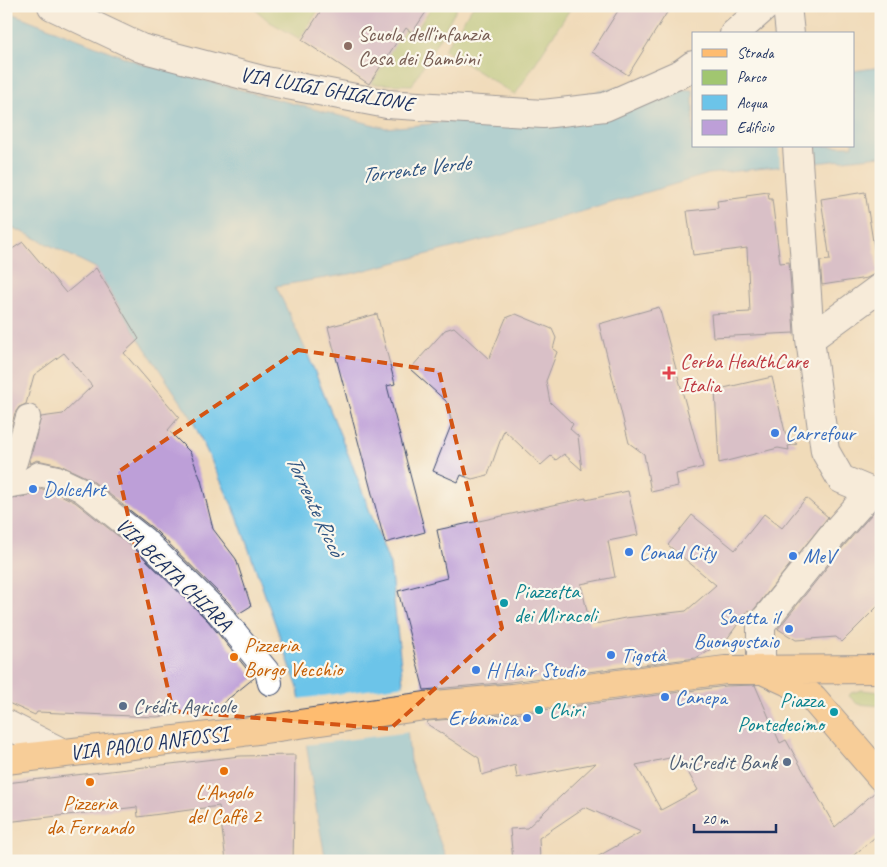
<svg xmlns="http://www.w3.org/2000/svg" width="887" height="867" font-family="Caveat,sans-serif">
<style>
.green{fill:#a1c670;stroke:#5e7a67}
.water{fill:#6cc4e9;stroke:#447aa4}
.pier{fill:#f0dbb9}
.building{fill:#bd9fd8;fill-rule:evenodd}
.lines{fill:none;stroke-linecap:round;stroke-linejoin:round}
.pedestrian-casing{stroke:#3b496c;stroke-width:26}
.minor-casing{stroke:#3b496c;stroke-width:30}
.tertiary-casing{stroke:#3b496c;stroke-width:30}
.primary-casing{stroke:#3b496c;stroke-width:30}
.pedestrian{stroke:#fff;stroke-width:24}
.minor{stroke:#fff;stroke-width:28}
.tertiary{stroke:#fff;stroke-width:28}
.primary{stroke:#febc70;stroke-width:28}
.marked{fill:none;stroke:#d45514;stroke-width:4;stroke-dasharray:10 6;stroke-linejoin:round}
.education-dot{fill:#8d6e63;stroke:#fbf7ec;stroke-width:2}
.health-dot{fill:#e0444e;stroke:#fbf7ec;stroke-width:2}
.shop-dot{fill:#3f7fe0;stroke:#fbf7ec;stroke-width:2}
.culture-dot{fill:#0f9aa8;stroke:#fbf7ec;stroke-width:2}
.food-dot{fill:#e8710a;stroke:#fbf7ec;stroke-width:2}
.service-dot{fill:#5c6f8a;stroke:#fbf7ec;stroke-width:2}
.labels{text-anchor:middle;stroke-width:4.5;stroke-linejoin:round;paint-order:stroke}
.education-label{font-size:21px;fill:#785e54;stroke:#fbf7ec;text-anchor:start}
.street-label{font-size:21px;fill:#1b2f5e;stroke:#fbf7ec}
.health-label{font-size:21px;fill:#be3a42;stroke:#fbf7ec;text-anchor:start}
.shop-label{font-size:21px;fill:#366cbe;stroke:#fbf7ec;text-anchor:start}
.culture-label{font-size:21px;fill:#0d838f;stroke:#fbf7ec;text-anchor:start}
.food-label{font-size:21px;fill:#c56008;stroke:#fbf7ec}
.service-label{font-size:21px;fill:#4e5e75;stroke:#fbf7ec;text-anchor:start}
.water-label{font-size:22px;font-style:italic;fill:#2f5481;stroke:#fbf7ec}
</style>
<rect width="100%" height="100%" fill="#fbf7ec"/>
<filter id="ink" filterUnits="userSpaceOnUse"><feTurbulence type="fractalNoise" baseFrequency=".02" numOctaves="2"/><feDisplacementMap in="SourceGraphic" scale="10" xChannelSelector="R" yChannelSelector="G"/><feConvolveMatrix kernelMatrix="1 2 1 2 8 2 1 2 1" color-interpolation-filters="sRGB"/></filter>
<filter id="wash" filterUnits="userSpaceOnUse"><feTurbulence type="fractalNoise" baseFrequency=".0096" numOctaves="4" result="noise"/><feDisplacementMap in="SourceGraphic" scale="20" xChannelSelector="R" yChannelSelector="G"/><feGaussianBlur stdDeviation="1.12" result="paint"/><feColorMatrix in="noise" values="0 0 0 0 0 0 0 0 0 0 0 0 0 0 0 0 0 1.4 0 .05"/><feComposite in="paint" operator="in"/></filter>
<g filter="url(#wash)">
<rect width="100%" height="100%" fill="#f0dbb9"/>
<path class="green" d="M251,6H321L300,39L270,22Z
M429,6H458L412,85L371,84L390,55L383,51L400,26L413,35L431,8Z
M473,6H572L515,95L444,50Z
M862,690L881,692V706L857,704L849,696L851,693Z"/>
<path class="water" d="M6,11L142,64L386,128L431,124L627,86L693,90V146H853V71L881,67V156L709,174L499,236L350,274L276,286L308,355L352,464L390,565L403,683L410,761L447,861H326L316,808L298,688L237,516L191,417L139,339L96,268L27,234L6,225Z"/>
<path class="pier" d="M779,146H816L817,165L780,169Z
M406,685L410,732L304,745L298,699Z"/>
<g id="blocks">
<path class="building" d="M324,6H430L412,33L406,28L369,84L302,40Z
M621,6H671L628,75L592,52Z
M768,192L769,199H772L780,263L789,262L794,333L713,337L711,314L750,312L747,248L693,255L687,211L718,208L717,201L747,197L746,195Z
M865,192L878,272L867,278L822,285L820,261L830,260L821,199Z
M23,242L66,293L96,268L139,339L124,353L179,417L168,430L190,452L201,480L213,529L236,559L251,606L238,614L228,602L155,530L90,479L60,465L37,460L29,464L41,417L63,414L92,386L64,353L34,375L26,404L19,407L15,413L6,443V253Z
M659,307L703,467L676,474L678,486L651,492L644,454L629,443L599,324Z
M377,314L395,384L387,386L425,532L385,543L328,327Z
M516,314L552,329L556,338L553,349L557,352L546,381L550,402L573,424L570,429L578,436L582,470L564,454L556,460L551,456L541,465L504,430L488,475L472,479L461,475L458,482L433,471L452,423L447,402L410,369L445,330L454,327L489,359L506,318Z
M772,377L786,436L797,444L788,446L789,450L778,448L719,463L715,390Z
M42,489L52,491L75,502L136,550L208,621L254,678L217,708L157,717L37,712L35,715L6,702V499L28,496Z
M628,491L638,535L608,541L615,577L581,584L590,625L625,618L686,611L716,585L668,545L692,515L735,550L764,514L782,528L806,498L828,517L752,612L748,610L727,639L696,658L510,682L424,690L398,591L447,578L437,530L586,498V500Z
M878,507H881V603L842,642L836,637L796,640L778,629L843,547Z
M755,685L780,743L786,740L835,827L875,792H881V832L847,861H590L641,832L585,807L539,838L540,861H513L510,829L527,828L596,763L517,778L515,765L482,775L479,758L427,724L428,721L514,714L726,686ZM679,756L698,790L661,810L636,765Z
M295,755L293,861H226L219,806L138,817L137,807L6,822V783L240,756Z"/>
</g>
</g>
<g filter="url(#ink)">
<use href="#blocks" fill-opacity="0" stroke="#3b496c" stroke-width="1"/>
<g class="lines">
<defs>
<path id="pedestrian" d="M15,462L28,417
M6,486L25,483L39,474L57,478L82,490L145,540L218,612L267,671L270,683"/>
<path id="minor" d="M787,6L790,34
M797,146L810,339L825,451L841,479L872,492
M810,339L881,287
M761,669V625L831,537L868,495L872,492L881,491
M6,724L63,753"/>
<path id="tertiary" d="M52,6L141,48L266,81L387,104L543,114L605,107L682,73L693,65
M734,34L766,6"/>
<path id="primary" d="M767,672L791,683L813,698L881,777
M6,760L243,732L425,706L512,698L725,670L881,669"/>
</defs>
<use href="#pedestrian" class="pedestrian-casing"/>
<use href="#minor" class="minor-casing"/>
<use href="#tertiary" class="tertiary-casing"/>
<use href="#primary" class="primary-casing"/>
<use href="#pedestrian" class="pedestrian"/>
<use href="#minor" class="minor"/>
<use href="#tertiary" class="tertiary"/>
<use href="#primary" class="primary"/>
</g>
</g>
<path d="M0 0H887V867H0ZM298,350L439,371L502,628L390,729L173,711L118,472Z" fill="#f0dbb9" fill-opacity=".55" fill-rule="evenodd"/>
<path class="marked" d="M298,350L439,371L502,628L390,729L173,711L118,472Z"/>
<circle class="education-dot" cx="348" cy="46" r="5"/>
<path class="health-dot" d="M666.5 365.5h5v5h5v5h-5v5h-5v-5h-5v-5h5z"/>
<g class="shop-dot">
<circle cx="775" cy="433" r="5"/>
<circle cx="33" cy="489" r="5"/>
<circle cx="629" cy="552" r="5"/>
<circle cx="793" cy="556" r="5"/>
<circle cx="789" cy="629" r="5"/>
<circle cx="611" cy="655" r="5"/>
<circle cx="476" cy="670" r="5"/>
<circle cx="665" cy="697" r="5"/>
<circle cx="527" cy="718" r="5"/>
</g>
<g class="culture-dot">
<circle cx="504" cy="603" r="5"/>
<circle cx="539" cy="710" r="5"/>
<circle cx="834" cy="712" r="5"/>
</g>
<g class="food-dot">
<circle cx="234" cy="657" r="5"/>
<circle cx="224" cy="771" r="5"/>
<circle cx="90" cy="782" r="5"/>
</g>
<g class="service-dot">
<circle cx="123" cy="706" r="5"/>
<circle cx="787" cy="762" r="5"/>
</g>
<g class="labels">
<g class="education-label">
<text x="358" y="41">Scuola dell'infanzia<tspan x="358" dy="24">Casa dei Bambini</tspan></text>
</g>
<g class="street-label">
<text transform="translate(327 89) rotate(10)" y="7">VIA LUIGI GHIGLIONE</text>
<text transform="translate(174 574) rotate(44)" y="7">VIA BEATA CHIARA</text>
<text transform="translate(149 743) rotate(-7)" y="7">VIA PAOLO ANFOSSI</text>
</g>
<g class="health-label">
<text x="680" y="368">Cerba HealthCare<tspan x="680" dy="24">Italia</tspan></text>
</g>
<g class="shop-label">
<text x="785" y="440">Carrefour</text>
<text x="43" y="496">DolceArt</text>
<text x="639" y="559">Conad City</text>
<text x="803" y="563">MeV</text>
<text x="779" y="624" text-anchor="end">Saetta il<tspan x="779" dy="24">Buongustaio</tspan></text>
<text x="621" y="662">Tigotà</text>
<text x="486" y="677">H Hair Studio</text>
<text x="675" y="704">Canepa</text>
<text x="517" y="725" text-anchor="end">Erbamica</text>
</g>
<g class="culture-label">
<text x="514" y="598">Piazzetta<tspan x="514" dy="24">dei Miracoli</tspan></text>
<text x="824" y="707" text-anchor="end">Piazza<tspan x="824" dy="24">Pontedecimo</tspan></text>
<text x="549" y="717">Chiri</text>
</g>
<g class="food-label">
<text x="244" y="652" text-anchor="start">Pizzeria<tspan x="244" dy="24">Borgo Vecchio</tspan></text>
<text x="224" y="799">L'Angolo<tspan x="224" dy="24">del Caffè 2</tspan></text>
<text x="90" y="810">Pizzeria<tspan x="90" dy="24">da Ferrando</tspan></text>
</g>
<g class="service-label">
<text x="133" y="713">Crédit Agricole</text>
<text x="777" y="769" text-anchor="end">UniCredit Bank</text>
</g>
<g class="water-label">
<text transform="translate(415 168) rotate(-7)" y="8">Torrente Verde</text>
<text transform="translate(316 505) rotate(65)" y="8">Torrente Riccò</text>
</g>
</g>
<rect width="887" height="867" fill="none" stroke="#fbf7ec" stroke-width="25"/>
<rect x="692" y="32" width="162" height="115" fill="#fbf7ec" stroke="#a1a7b3"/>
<rect x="702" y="49" width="25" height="8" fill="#febc70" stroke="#a1a7b3"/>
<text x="737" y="58" font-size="15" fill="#1b2f5e">Strada</text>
<rect x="702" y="70" width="25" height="15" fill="#a1c670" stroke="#a1a7b3"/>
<text x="737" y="82" font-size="15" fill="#1b2f5e">Parco</text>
<rect x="702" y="95" width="25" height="15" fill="#6cc4e9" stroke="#a1a7b3"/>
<text x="737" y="108" font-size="15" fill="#1b2f5e">Acqua</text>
<rect x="702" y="120" width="25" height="15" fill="#bd9fd8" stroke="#a1a7b3"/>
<text x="737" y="132" font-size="15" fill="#1b2f5e">Edificio</text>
<path d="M694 824v8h82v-8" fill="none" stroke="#1b2f5e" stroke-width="2.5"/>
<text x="702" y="824" font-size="15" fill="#1b2f5e" stroke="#fbf7ec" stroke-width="4" paint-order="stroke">20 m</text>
</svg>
